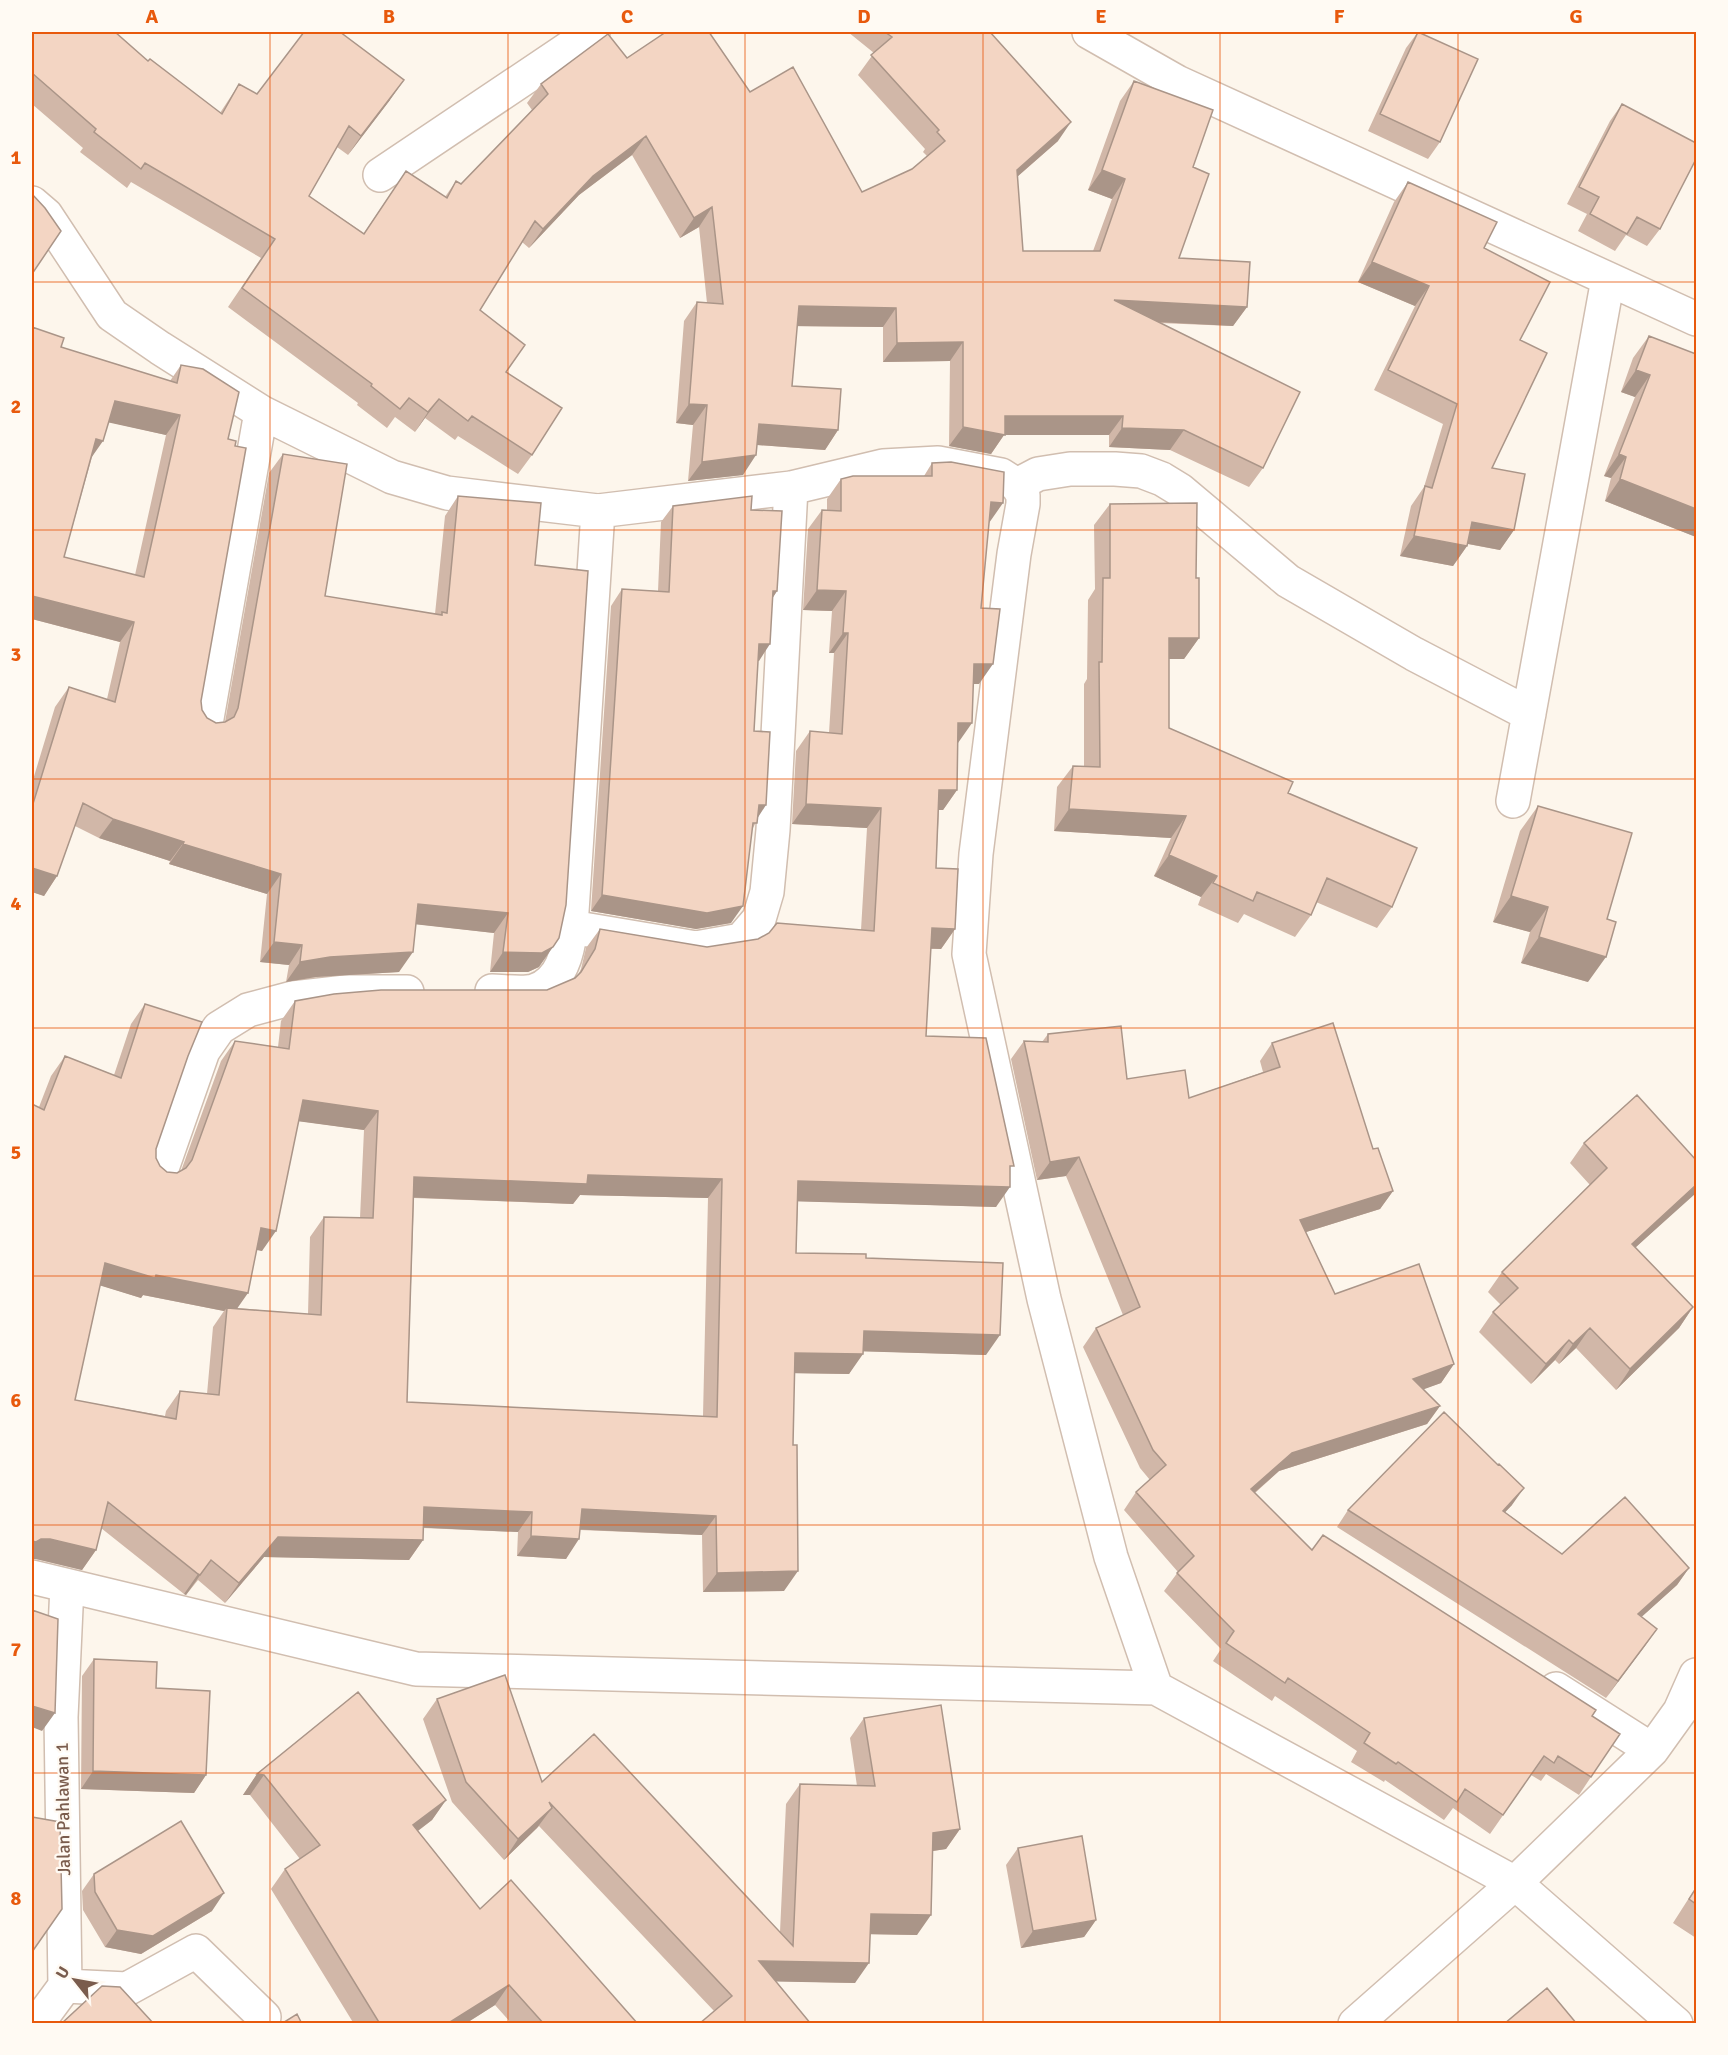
<svg xmlns="http://www.w3.org/2000/svg" width="1728" height="2055" font-family="Signika,sans-serif">
<style>
.lines{fill:none;stroke-linecap:round;stroke-linejoin:round}
.minor-casing{stroke:#d1beb0;stroke-width:36}
.minor{stroke:#fff;stroke-width:33}
.wall{fill:#d1b7a8;fill-rule:evenodd}
.shaded-wall{fill:#aa9588}
.building{fill:#f3d5c3;stroke:#aa9588;stroke-width:1.5;fill-rule:evenodd}
.grid{fill:none;stroke:#e8590c;stroke-width:1.5;stroke-opacity:0.55}
.labels{text-anchor:middle;stroke-width:4.5;stroke-linejoin:round;paint-order:stroke}
.street-label{font-size:18px;fill:#7a5c4d;stroke:#fffaf3}
.neatline{fill:none;stroke:#e8590c;stroke-width:2}
.grid-label{font-size:20px;text-anchor:middle;font-weight:bold;fill:#e8590c}
</style>
<rect width="100%" height="100%" fill="#fdf6ec"/>
<g class="lines">
<defs>
<path id="minor" d="M1089,32L1177,82L1696,319
M380,175L593,32
M32,203L46,215L112,315L160,348L261,412L392,477L447,493L598,511L791,488L883,466L938,463L1001,475L1017,485L1023,495V504L1014,554L976,854L969,954L1044,1299L1111,1557L1156,1688
M1017,485L1038,474L1070,469H1115L1141,471L1162,479L1180,490L1288,581L1414,654L1529,714
M206,724L261,412
M1513,801L1608,279
M571,927L598,511
M492,991C504,991 522,994 534,991C562,982 568,952 571,927L696,948L741,940L759,919L767,892L773,830L791,488
M160,1174L203,1051L219,1028L248,1010L293,998L346,992H407
M32,1577L416,1669L1156,1688L1515,1883L1676,2024
M1556,1689L1652,1750
M65,1986L127,1989L196,1951L264,2017
M37,2024L65,1986L61,1717L67,1586
M1355,2024L1515,1883L1652,1750L1680,1711L1696,1675"/>
</defs>
<use href="#minor" class="minor-casing"/>
<use href="#minor" class="minor"/>
</g>
<path class="wall" d="M32,32L148,61L220,113L239,84L257,94L390,100L348,155L337,147L309,196L364,233L406,171L445,197L456,181L461,184L532,110L527,103L541,84L627,58L750,92L862,192L912,169L927,156L923,152L925,149L858,75L874,53L848,32H990L1058,141L1017,177L1023,251H1093L1112,199L1088,190L1120,101L1134,81L1193,167L1179,258L1247,307L1233,326L1159,323L1263,468L1249,487L1170,450L1109,447V435H1004L991,454L949,446L950,361L883,362V327L797,326L792,386L838,430L825,450L757,445L743,475L688,481L693,425L676,423L684,321L697,302L707,303L699,227L680,238L632,155L579,195L529,248L522,242L480,310L506,372L532,455L518,474L458,436L455,440L425,418L415,432L395,417L387,428L357,405L358,403L228,307L261,258L131,182L127,188L80,152L83,148L32,104Z
M1418,32L1440,142L1428,159L1368,131L1406,48Z
M1622,104L1660,229L1647,246L1626,235L1615,251L1578,231L1587,214L1567,204L1610,121Z
M1408,182L1484,248L1520,340L1492,468L1514,530L1500,550L1468,544L1467,546L1453,566L1400,556L1411,506L1424,487L1443,424L1374,390L1415,306L1358,282L1394,202Z
M1649,336L1696,537L1605,501L1611,478L1604,476L1635,397L1621,392L1633,358Z
M61,347L170,381L181,365L228,439L201,701L202,710L207,718L216,723L225,722L269,473L283,454L325,596L435,614L445,516L458,496L535,565L539,967L528,972H490L494,933L416,924L399,972L316,977L286,982L289,965L260,962L267,894L169,864L170,861L99,838L75,826L57,876L44,896L32,892V783L55,707L69,687L107,699L120,642L32,619ZM109,422L166,435L135,575L64,557L92,457Z
M932,463L989,522L981,608L979,684H973L958,742L957,790L943,810H939L936,868L955,929L941,949H931L926,1036L1010,1171L996,1207L798,1201L796,1253L866,1258L986,1355L863,1351L849,1374L795,1373L784,1591L703,1592L702,1535L580,1530L566,1559L517,1556L518,1532L423,1528V1540L409,1560L264,1557L225,1603L198,1580L186,1595L184,1594L101,1528L96,1550L82,1570L36,1559H32V1104L39,1107L51,1076L65,1056L114,1075L131,1024L145,1004L188,1056L156,1149V1158L160,1166L167,1172L177,1173L181,1171L221,1061L235,1041L278,1047L281,1021L295,1001L547,990L575,978L578,975L581,969L586,948L600,929L707,947L861,930L867,828L792,824L796,751L810,731L829,733L834,653H829L832,611L803,610L808,529L822,510H827V499L841,479L924,476ZM299,1121L364,1130L360,1218L324,1217L310,1237L308,1314L237,1308L256,1249L262,1251ZM580,1195L708,1198L703,1416L407,1402L414,1198L573,1204ZM100,1285L141,1298L143,1295L224,1311L213,1327L207,1394L180,1391L166,1411L165,1416L75,1400Z
M1110,504L1196,578L1199,638L1184,659H1169V728L1288,793L1392,907L1377,928L1316,902L1311,915L1295,937L1244,914L1238,923L1198,905L1201,897L1154,876L1171,838L1054,831L1057,787L1073,766H1084V684L1087,679L1088,600L1095,589L1094,525Z
M673,506L751,510L777,591L772,599L759,661H758L754,731L758,818L752,830L731,923L696,929L591,911L611,606L622,589L658,591L661,522Z
M1538,806L1588,982L1521,963L1530,932L1493,922L1520,831Z
M1048,1034L1127,1079L1189,1098L1263,1072L1260,1061L1272,1043L1373,1149L1393,1191L1380,1209L1306,1232L1335,1294L1454,1364L1441,1383L1423,1389L1440,1406L1427,1424L1279,1471L1255,1493L1312,1550L1592,1716L1591,1777L1579,1795L1546,1774L1541,1781L1531,1775L1490,1834L1453,1808L1444,1820L1385,1780L1384,1782L1351,1762L1357,1751L1275,1696L1272,1701L1213,1661L1221,1649L1164,1591L1178,1572L1124,1510L1136,1492L1150,1480L1140,1468L1083,1347L1096,1328L1123,1315L1066,1176L1037,1180L1011,1059L1024,1041L1042,1042Z
M1584,1143L1696,1160V1191L1635,1248L1693,1307L1679,1328L1616,1390L1576,1348L1559,1364L1555,1360L1531,1384L1479,1332L1493,1312L1501,1305L1488,1292L1502,1272L1590,1185L1570,1163Z
M1512,1505L1505,1512L1562,1554L1689,1568L1677,1585L1641,1617L1657,1629L1606,1698L1337,1527L1348,1510Z
M94,1659L156,1688L206,1775L194,1793L81,1789L82,1676Z
M358,1692L446,1800L432,1820L418,1831L480,1909L638,2024H512L495,2005L465,2024H354L271,1889L285,1869L300,1859L250,1795H243L257,1774Z
M437,1699L542,1782L780,1932L786,1804L800,1784L857,1786L850,1738L864,1718L960,1829L946,1849L933,1851L917,1935L870,1934L855,1983L776,1981L714,2011L539,1826L504,1860L452,1802L423,1719Z
M1018,1848L1096,1920L1084,1937L1021,1948L1006,1865Z
M94,1874L212,1911L141,1954L105,1947L83,1910L82,1891Z
M1696,1887V1938L1673,1923Z"/>
<path class="shaded-wall" d="M404,80L390,100L348,155L361,136Z
M1071,122L1058,141L1003,189L1017,170Z
M646,136L632,155L579,195L529,248L543,229L593,176Z
M1102,170L1125,179L1112,199L1088,190Z
M712,207L699,227L680,238L694,218Z
M1372,262L1429,286L1415,306L1358,282Z
M1114,300L1247,307L1233,326L1100,319Z
M799,306L896,308L883,327L785,326Z
M963,342L950,361L883,362L897,343Z
M1636,370L1650,375L1635,397L1621,392Z
M439,399L425,418L415,432L428,412Z
M115,401L180,415L166,435L102,421Z
M689,404L707,405L693,425L676,423Z
M1005,416H1123L1109,435H1004L991,454L949,446L963,427Z
M759,424L838,430L825,450L745,444Z
M1122,428L1184,430L1170,450L1109,447Z
M96,439L103,441L89,461Z
M1619,454L1626,457L1611,478L1604,476Z
M756,455L743,475L688,481L702,462Z
M1620,479L1696,509V537L1605,501Z
M991,502L1003,503L989,523Z
M1472,522L1514,530L1500,550L1458,542Z
M1414,536L1467,546L1453,566L1400,556Z
M817,590L846,591L832,611L803,610Z
M773,591H777L766,608Z
M32,596L134,622L120,642L32,619Z
M843,633H848L834,653H829Z
M1169,638H1199L1184,659H1154Z
M759,644H770L759,661H748Z
M974,664H993L979,684H960Z
M958,723H972L958,743Z
M939,790H957L943,810H925Z
M806,804L881,808L867,828L792,824Z
M759,805H766L755,822Z
M1069,809L1186,816L1171,838L1054,831Z
M113,819L184,842L170,861L99,838Z
M183,844L281,874L267,894L169,864Z
M1169,855L1217,876L1201,897L1154,876Z
M32,868L57,876L44,896L32,892Z
M602,895L743,906L731,923L696,929L591,911Z
M1511,896L1548,907L1530,932L1493,922Z
M418,904L508,913L494,933L404,923Z
M932,928L955,929L941,949L919,948Z
M1539,937L1606,957L1588,982L1521,963Z
M274,942L302,945L289,965L260,962Z
M553,947L539,967L528,972H490L503,952Z
M413,952L399,972L316,977L286,982L300,962L330,957Z
M303,1100L378,1111L364,1130L289,1120Z
M1079,1157L1066,1176L1037,1180L1050,1162Z
M588,1175L722,1179L708,1198L580,1195L573,1204L400,1197L414,1177Z
M798,1181L1010,1187L996,1207L784,1201Z
M1696,1185V1191L1695,1194L1617,1264L1632,1244Z
M1393,1191L1380,1209L1287,1238L1300,1220Z
M261,1228L276,1231L262,1251L247,1248Z
M105,1263L156,1275L248,1293L234,1313L227,1308L224,1311L143,1295L141,1298L92,1283Z
M1693,1307L1679,1328L1616,1390L1630,1369Z
M1590,1328L1576,1348L1559,1364L1573,1344Z
M864,1331L1000,1335L986,1355L850,1351Z
M1569,1340L1555,1360L1531,1384L1546,1364Z
M795,1353L863,1354L849,1374L781,1373Z
M1454,1364L1441,1383L1400,1398L1413,1379Z
M1440,1406L1427,1424L1279,1471L1238,1507L1251,1489L1292,1453Z
M1524,1488L1512,1505L1491,1527L1503,1511Z
M424,1507L532,1512L518,1532L410,1527Z
M582,1509L716,1516L702,1535L568,1529Z
M531,1536L579,1539L566,1559L517,1556Z
M278,1537L423,1540L409,1560L264,1557L225,1603L239,1583Z
M41,1539H50L96,1550L82,1570L36,1559H32V1541Z
M211,1560L186,1595L184,1594L198,1574Z
M1689,1568L1677,1585L1626,1631L1638,1614Z
M798,1571L784,1591L703,1592L717,1573Z
M1657,1629L1645,1646L1606,1698L1618,1681Z
M32,1706L55,1713L42,1731L32,1727Z
M93,1771L206,1775L194,1793L81,1789Z
M257,1774L264,1775L250,1795H243Z
M446,1800L432,1820L399,1845L413,1825Z
M552,1808L537,1828L504,1860L518,1839Z
M960,1829L946,1849L919,1853L933,1833Z
M224,1893L212,1911L141,1954L105,1947L117,1930Z
M871,1914L931,1915L917,1935L857,1934Z
M1096,1920L1084,1937L1021,1948L1033,1931Z
M759,1961L869,1963L855,1983L745,1981Z
M509,1985L495,2005L465,2024H447Z"/>
<path class="building" d="M32,32H115L148,61L150,59L222,114L239,84L257,94L304,32H340L404,80L361,136L349,126L309,196L364,234L406,171L447,198L456,181L461,184L548,94L541,84L608,34L627,58L666,32H709L750,92L793,67L862,192L912,169L945,141L937,132L939,130L871,55L892,37L885,32H990L1071,122L1017,170L1023,251H1100L1125,179L1102,170L1134,81L1213,110L1193,167L1209,174L1179,258L1250,262L1247,307L1114,300L1300,392L1263,468L1184,430L1122,428L1123,416H1005V435L963,427V342L897,343L896,308L799,306L792,386L841,389L838,430L759,424L756,455L702,462L707,405L689,404L697,302L723,304L712,207L694,218L646,136L593,176L543,229L535,221L480,310L525,345L506,372L562,408L532,455L472,416L468,421L439,399L428,412L409,398L400,409L371,386L372,384L242,288L275,239L145,163L141,169L94,132L96,129L32,73Z
M1418,32L1478,59L1440,142L1380,114Z
M1622,104L1696,143V159L1660,229L1637,217L1627,234L1590,214L1599,197L1579,187Z
M1408,182L1497,222L1484,248L1550,282L1520,340L1547,353L1492,468L1525,474L1514,530L1472,522L1467,546L1414,536L1425,486L1432,488L1457,404L1388,370L1429,286L1372,262Z
M32,194L45,208L61,231L32,274Z
M32,327L64,338L61,347L177,383L181,365L203,369L239,392L228,439L236,441L235,446L246,448L201,701L202,710L207,718L216,723L225,722L234,717L238,708L283,454L347,464L325,596L442,615V612L447,613L458,496L541,503L535,565L588,571L566,905L559,938L553,947L542,953L503,952L508,913L418,904L413,952L330,957L300,962L302,945L274,942L281,874L183,844L184,842L113,819L83,803L57,876L32,868V807L69,687L115,702L134,622L32,596ZM115,401L180,415L144,577L64,557L96,439L103,441Z
M1649,336L1696,354V509L1620,479L1626,457L1619,454L1650,375L1636,370Z
M951,462L1004,472L1003,503L991,502L981,608L1000,609L993,664H974L972,723H958L957,790H939L936,868L958,869L955,929L932,928L926,1036L986,1038L1014,1166H1010V1187L798,1181L796,1253L866,1254V1258L1003,1263L1000,1335L864,1331L863,1354L795,1353L793,1445H797L798,1571L717,1573L716,1516L582,1509L579,1539L531,1536L532,1512L424,1507L423,1540L278,1537L239,1583L211,1560L200,1575L198,1574L108,1502L96,1550L50,1539H41L36,1542L32,1541V1104L44,1110L65,1056L121,1078L145,1004L202,1022L188,1056L156,1149V1158L160,1166L167,1172L177,1173L186,1168L192,1160L235,1041L289,1049L295,1001L334,994L381,990H547L575,978L581,972L595,949L600,929L707,947L758,939L769,933L777,923L874,931L881,808L806,804L810,731L842,734L848,633H843L846,591L817,590L822,510L841,511V479L853,476H932V463ZM303,1100L378,1111L373,1218L324,1217L321,1315L227,1308L219,1395L180,1391L176,1419L75,1400L105,1263L155,1278L156,1275L248,1293L261,1228L276,1231ZM588,1175L722,1179L717,1417L407,1402L414,1177L587,1184Z
M752,496L751,510L782,511L777,591H773L770,644H759L754,731L770,732L766,805H759L757,823H753L743,906L707,913L602,895L622,589L669,592L673,506Z
M1197,503L1196,578H1199V638H1169V728L1293,782L1288,793L1417,848L1392,907L1327,878L1311,915L1257,892L1253,901L1213,883L1217,876L1169,855L1186,816L1069,809L1073,766L1100,767L1099,662H1102L1103,578H1110V504Z
M1538,806L1632,833L1607,919L1616,922L1606,957L1539,937L1548,907L1511,896Z
M1333,1023L1373,1149L1378,1148L1393,1191L1300,1220L1335,1294L1419,1264L1454,1364L1413,1379L1440,1406L1292,1453L1251,1489L1312,1550L1323,1535L1596,1710L1592,1716L1620,1734L1591,1777L1558,1756L1554,1763L1544,1756L1503,1815L1465,1789L1457,1802L1398,1762L1396,1764L1364,1743L1370,1733L1288,1678L1285,1683L1226,1643L1234,1631L1177,1573L1194,1556L1136,1492L1166,1465L1153,1450L1096,1328L1140,1307L1079,1157L1050,1162L1024,1041L1048,1042V1034L1121,1026L1127,1079L1185,1070L1189,1098L1280,1067L1272,1043Z
M1637,1095L1696,1160V1185L1632,1244L1693,1307L1630,1369L1590,1328L1573,1344L1569,1340L1546,1364L1493,1312L1518,1288L1502,1272L1607,1168L1584,1143Z
M1444,1412L1498,1465L1499,1464L1524,1488L1503,1511L1562,1554L1625,1497L1689,1568L1638,1614L1657,1629L1618,1681L1348,1510Z
M32,1610L58,1619L55,1713L32,1706Z
M94,1659L157,1662L156,1688L210,1691L206,1775L93,1771Z
M505,1675L542,1782L594,1734L793,1946L800,1784L875,1786L864,1718L941,1705L960,1829L933,1833L931,1915L871,1914L869,1963L759,1961L811,2024H699L732,1996L549,1802L552,1808L518,1839L466,1782L437,1699Z
M358,1692L446,1800L413,1825L480,1909L511,1880L638,2024H544L509,1985L447,2024H380L285,1869L320,1845L264,1775L257,1774Z
M32,1817L60,1822L62,1909L32,1952Z
M181,1821L224,1893L153,1936L117,1930L95,1892L94,1874Z
M1082,1836L1096,1920L1033,1931L1018,1848Z
M1696,1888V1904L1689,1899Z
M102,1986L120,1987L154,2024H61Z
M1547,1988L1577,2024H1504Z
M297,2014L302,2024H281Z"/>
<path class="grid" d="M270,32V2024M508,32V2024M745,32V2024M983,32V2024M1220,32V2024M1458,32V2024M32,282H1696M32,530H1696M32,779H1696M32,1028H1696M32,1276H1696M32,1525H1696M32,1773H1696"/>
<g class="labels">
<g class="street-label">
<text transform="translate(63 1809) rotate(-91)" y="6">Jalan Pahlawan 1</text>
</g>
</g>
<rect width="1728" height="2055" fill="none" stroke="#fffaf3" stroke-width="66"/>
<g transform="translate(75 1980) rotate(301)" stroke="#fffaf3" stroke-width="4.5" paint-order="stroke">
<path d="M0-4.5L10 22L0 15L-10 22Z" fill="#7a5c4d"/>
<text y="-9" font-size="16" font-weight="bold" text-anchor="middle" fill="#7a5c4d">U</text>
</g>
<rect x="33" y="33" width="1662" height="1989" class="neatline"/>
<g class="grid-label">
<text x="152" y="23">A</text>
<text x="389" y="23">B</text>
<text x="627" y="23">C</text>
<text x="864" y="23">D</text>
<text x="1101" y="23">E</text>
<text x="1339" y="23">F</text>
<text x="1576" y="23">G</text>
<text x="16" y="164">1</text>
<text x="16" y="413">2</text>
<text x="16" y="661">3</text>
<text x="16" y="910">4</text>
<text x="16" y="1159">5</text>
<text x="16" y="1407">6</text>
<text x="16" y="1656">7</text>
<text x="16" y="1905">8</text>
</g>
</svg>
